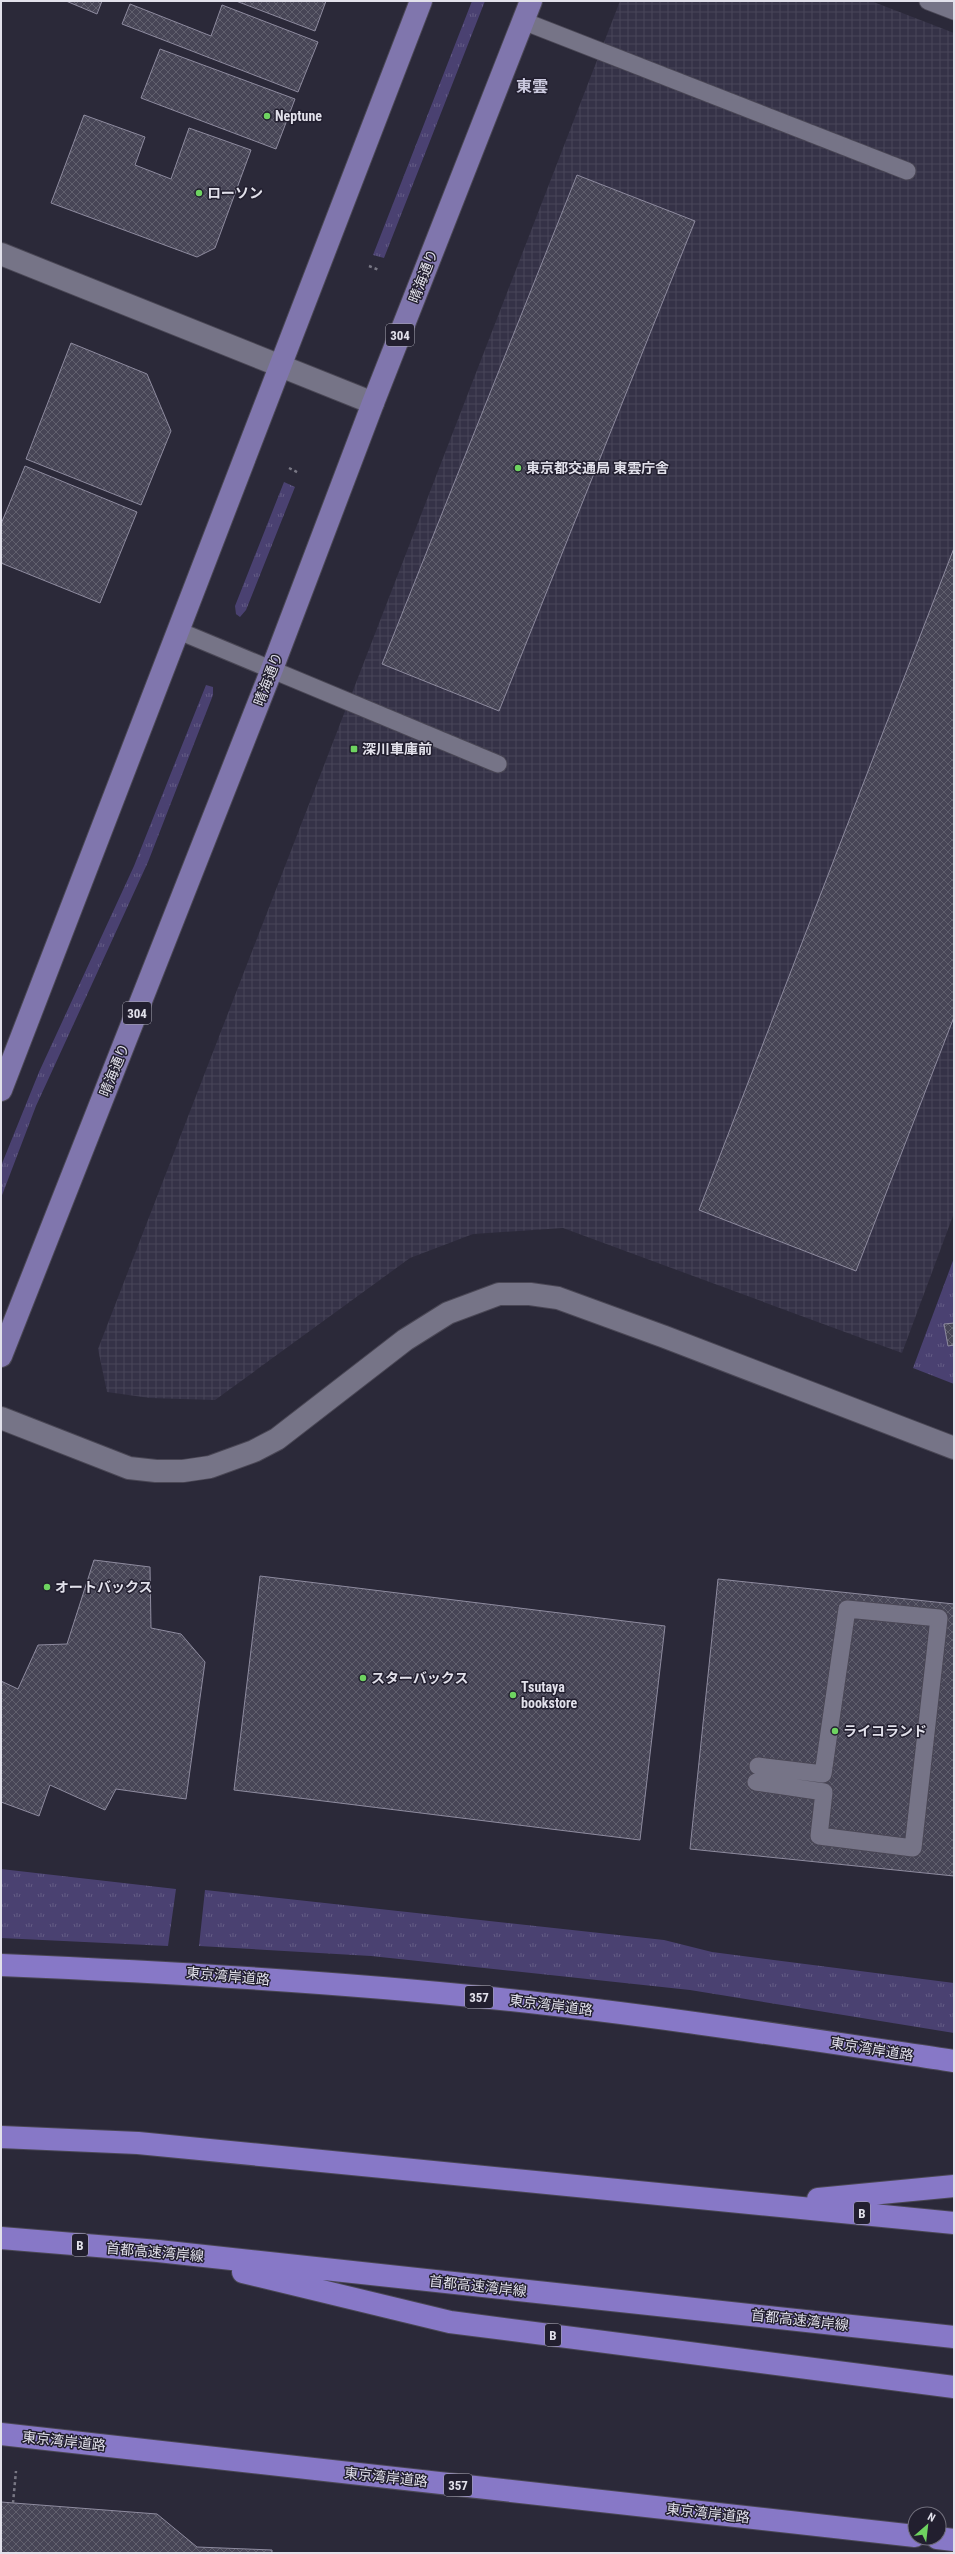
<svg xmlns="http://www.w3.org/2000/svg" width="955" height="2554" font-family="'Roboto Condensed','Noto Sans JP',sans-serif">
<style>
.industrial{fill:url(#industrial-grid)}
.grass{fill:url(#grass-tufts)}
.building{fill:url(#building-cross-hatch);stroke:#8e8b9f}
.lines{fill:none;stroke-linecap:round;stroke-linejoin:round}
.lane-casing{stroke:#4a4755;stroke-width:19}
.secondary-casing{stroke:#4a4755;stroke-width:24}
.primary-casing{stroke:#4a4755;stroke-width:24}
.highway-casing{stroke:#4a4755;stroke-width:24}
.path{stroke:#787784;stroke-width:2.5;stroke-dasharray:3 3;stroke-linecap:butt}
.lane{stroke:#767487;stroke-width:17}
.secondary{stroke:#767487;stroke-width:22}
.primary{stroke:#8076ad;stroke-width:22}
.highway{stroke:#8778c7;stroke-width:22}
.poi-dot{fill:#6ed360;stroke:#221f2f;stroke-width:1.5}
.labels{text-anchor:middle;stroke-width:3;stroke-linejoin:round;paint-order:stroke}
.shield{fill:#221f2f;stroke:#a8a7b3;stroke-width:1}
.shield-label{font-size:13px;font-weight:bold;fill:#e2e1eb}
.poi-label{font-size:14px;font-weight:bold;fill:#e2e1eb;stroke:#221f2f;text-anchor:start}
.street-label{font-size:14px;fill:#e2e1eb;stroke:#221f2f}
.quarter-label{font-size:16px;font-weight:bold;fill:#cbc9de;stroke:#221f2f}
</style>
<defs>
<pattern id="industrial-grid" width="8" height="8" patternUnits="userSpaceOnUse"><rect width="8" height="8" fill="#353247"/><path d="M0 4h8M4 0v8" fill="none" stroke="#484659"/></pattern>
<pattern id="grass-tufts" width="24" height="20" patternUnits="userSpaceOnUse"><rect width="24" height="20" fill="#4a4171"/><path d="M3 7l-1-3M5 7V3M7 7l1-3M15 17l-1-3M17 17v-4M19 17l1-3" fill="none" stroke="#645c85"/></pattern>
<pattern id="building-cross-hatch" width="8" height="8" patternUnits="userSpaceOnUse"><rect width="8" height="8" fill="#474556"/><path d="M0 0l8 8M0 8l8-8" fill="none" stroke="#61606e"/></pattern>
</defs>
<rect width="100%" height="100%" fill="#2b2939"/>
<path class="industrial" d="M620,1H871L954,33V1213L902,1353L563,1228L473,1234L410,1258L215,1400L150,1398L107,1392L98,1349Z"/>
<path class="grass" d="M472,1H485L384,258L373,255Z
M284,482L295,487L246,610L240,617L236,614L235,606Z
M206,685L213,687V695L148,862L36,1106L1,1198V1166L39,1072L134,866Z
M954,1258V1384L913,1368Z
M1,1869L176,1889L168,1946L1,1938Z
M205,1890L664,1940L712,1952L954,1983V2033L690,1990L371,1956L199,1946Z"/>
<path class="building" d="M66,1H102L97,14Z
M236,1H326L315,31Z
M130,4L211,36L222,5L318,42L298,92L122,24Z
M160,49L295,99L276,149L141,98Z
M84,115L145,137L135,165L171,179L189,128L251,150L215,248L197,257L51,203Z
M577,175L695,221L499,711L382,664Z
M71,343L147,374L171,431L141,505L26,459Z
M25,466L137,512L100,603L1,563V524Z
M954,548V1017L856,1271L699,1210Z
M954,1323V1345L948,1346L944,1324Z
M94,1560L150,1567L151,1628L181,1634L205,1662L186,1799L116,1789L105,1810L50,1785L39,1816L1,1802V1681L18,1689L38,1645L67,1644Z
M260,1576L665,1626L640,1840L234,1790Z
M718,1579L954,1604V1876L690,1849Z
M1,2502L157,2514L197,2547L272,2550V2553H1Z"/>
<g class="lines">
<defs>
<path id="lane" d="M928,1L954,11
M523,21L907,171
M179,631L498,764
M756,1782L824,1792L819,1836L913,1848L939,1618L847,1609L823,1774L758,1766"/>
<path id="secondary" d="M1,254L373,403
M1,1418L129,1468L156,1471H183L210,1467L254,1451L277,1439L405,1340L448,1313L499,1294H530L558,1298L665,1337L954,1448"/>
<path id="primary" d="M1,1090L421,1
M1,1356L272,669L373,403L531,1"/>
<path id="highway" d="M1,1965C165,1972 328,1981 491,1998C646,2014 800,2038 954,2061
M1,2137L138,2143L954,2223
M818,2199L954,2186
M1,2238L158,2251L954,2337
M243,2272L450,2322L954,2387
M1,2434L915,2536
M937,2538L954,2540"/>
</defs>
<use href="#lane" class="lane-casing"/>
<use href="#secondary" class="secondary-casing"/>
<use href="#primary" class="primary-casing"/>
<use href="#highway" class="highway-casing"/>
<path class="path" d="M369,266L379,270
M289,468L299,473
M13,2503L16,2471"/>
<use href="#lane" class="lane"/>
<use href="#secondary" class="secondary"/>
<use href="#primary" class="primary"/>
<use href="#highway" class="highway"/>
</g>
<g class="poi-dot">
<circle cx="267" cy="116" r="4"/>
<circle cx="199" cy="193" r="4"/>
<circle cx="518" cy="468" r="4"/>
<rect x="350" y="745" width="8" height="8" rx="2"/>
<circle cx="47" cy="1587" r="4"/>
<circle cx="363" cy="1678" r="4"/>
<circle cx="513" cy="1695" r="4"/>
<circle cx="835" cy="1731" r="4"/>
</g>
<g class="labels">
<g class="shield">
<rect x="386" y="324" width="28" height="22" rx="3"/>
<rect x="123" y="1002" width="28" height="22" rx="3"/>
<rect x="465" y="1986" width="28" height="22" rx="3"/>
<rect x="854" y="2202" width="16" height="22" rx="3"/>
<rect x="72" y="2234" width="16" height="22" rx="3"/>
<rect x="545" y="2324" width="16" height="22" rx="3"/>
<rect x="444" y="2474" width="28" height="22" rx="3"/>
</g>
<g class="shield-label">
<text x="400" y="340">304</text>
<text x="137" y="1018">304</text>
<text x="479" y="2002">357</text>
<text x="862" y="2218">B</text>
<text x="80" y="2250">B</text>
<text x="553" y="2340">B</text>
<text x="458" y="2490">357</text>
</g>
<g class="poi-label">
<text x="275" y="121">Neptune</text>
<text x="207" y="198">ローソン</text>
<text x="526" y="473">東京都交通局 東雲庁舎</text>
<text x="362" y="754">深川車庫前</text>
<text x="55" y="1592">オートバックス</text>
<text x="371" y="1683">スターバックス</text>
<text x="521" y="1692">Tsutaya<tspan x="521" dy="16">bookstore</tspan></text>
<text x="843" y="1736">ライコランド</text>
</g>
<g class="street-label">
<text transform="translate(423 276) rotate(-69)" y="5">晴海通り</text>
<text transform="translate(268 679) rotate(-69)" y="5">晴海通り</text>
<text transform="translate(114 1070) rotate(-68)" y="5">晴海通り</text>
<text transform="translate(228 1976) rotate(5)" y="5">東京湾岸道路</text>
<text transform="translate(551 2005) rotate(7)" y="5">東京湾岸道路</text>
<text transform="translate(872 2049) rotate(9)" y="5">東京湾岸道路</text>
<text transform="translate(155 2252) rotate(5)" y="5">首都高速湾岸線</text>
<text transform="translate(478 2286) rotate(6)" y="5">首都高速湾岸線</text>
<text transform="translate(800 2320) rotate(6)" y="5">首都高速湾岸線</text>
<text transform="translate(64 2441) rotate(6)" y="5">東京湾岸道路</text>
<text transform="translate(386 2477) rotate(6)" y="5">東京湾岸道路</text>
<text transform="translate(708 2513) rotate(6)" y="5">東京湾岸道路</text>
</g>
<g class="quarter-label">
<text x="532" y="92">東雲</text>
</g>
</g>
<rect width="955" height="2554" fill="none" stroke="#e2e1eb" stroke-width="4"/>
<g transform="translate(927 2526) rotate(28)"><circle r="19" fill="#221f2f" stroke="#6f6d7a"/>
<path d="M0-3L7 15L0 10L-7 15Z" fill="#6ed360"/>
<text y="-6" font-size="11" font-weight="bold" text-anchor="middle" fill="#e2e1eb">N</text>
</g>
</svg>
